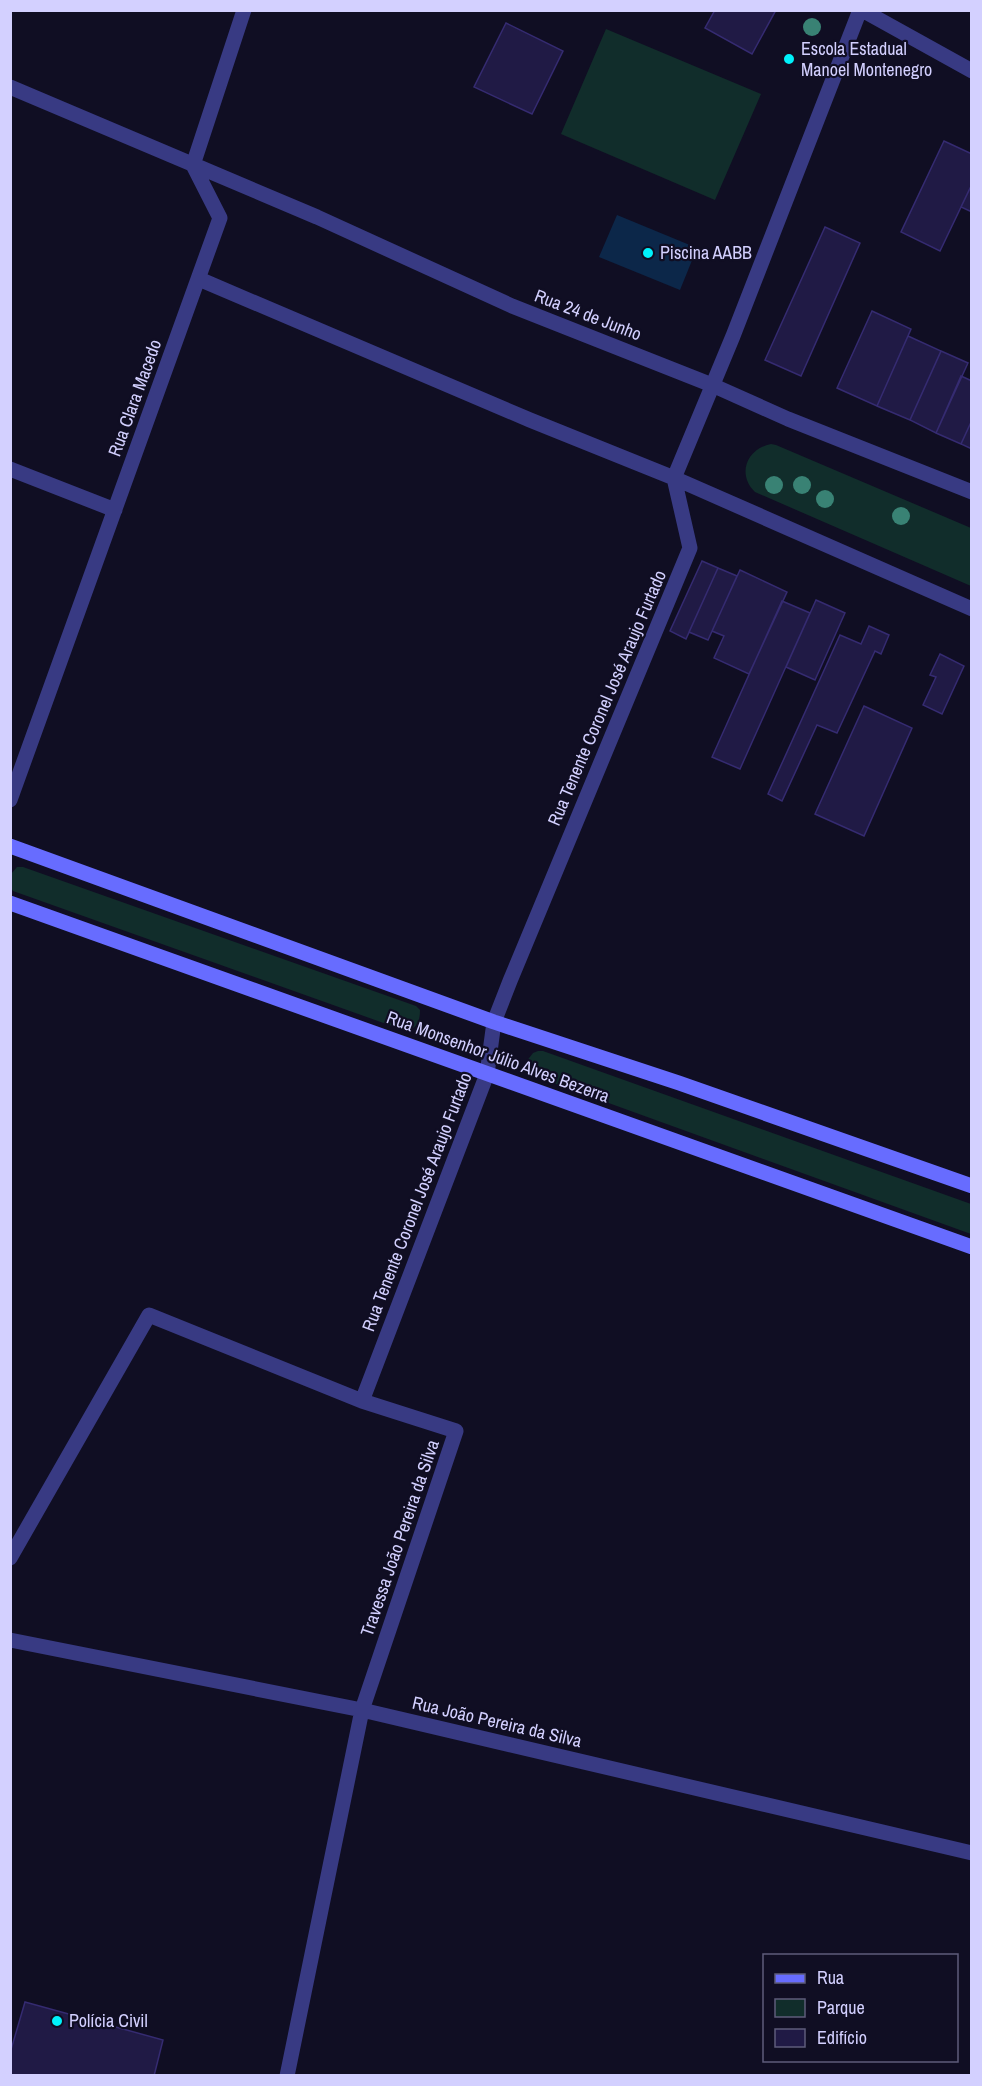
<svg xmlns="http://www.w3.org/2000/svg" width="982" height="2086" font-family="'Archivo Narrow',sans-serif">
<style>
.green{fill:#112d2b}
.water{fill:#0c2749}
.building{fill:#201a45;stroke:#352b71;stroke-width:1.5}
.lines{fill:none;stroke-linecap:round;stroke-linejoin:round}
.street{stroke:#383a83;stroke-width:15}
.secondary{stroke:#676cff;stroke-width:15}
.tree{fill:#398274}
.poi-dot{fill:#00f1fb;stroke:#100e23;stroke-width:2}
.labels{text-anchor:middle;stroke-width:4.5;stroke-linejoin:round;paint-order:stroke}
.poi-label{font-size:18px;fill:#d3d0ff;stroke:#100e23;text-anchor:start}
.street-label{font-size:18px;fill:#d3d0ff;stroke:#100e23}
</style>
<rect width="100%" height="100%" fill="#100e23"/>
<path class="green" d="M606,29L761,94L715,200L561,134Z
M771,444L776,445L971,528V586L755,492C737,475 746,449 771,444Z
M17,867H23L416,1006L420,1010C420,1021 417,1029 406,1031L13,891L11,888V874Z
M538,1051H543L971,1204V1234L534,1076L527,1071L526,1062L533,1053Z"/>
<path class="water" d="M617,215L697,248L680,290L599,257Z"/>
<path class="building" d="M715,10H776L752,54L705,28Z
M506,23L563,51L532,114L474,87Z
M944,141L972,154V184L940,251L901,232Z
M972,184V212L961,207Z
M825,227L860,243L801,376L765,360Z
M872,311L911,329L877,406L837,388Z
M908,336L941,351L910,420L877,406Z
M941,351L968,363L936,433L910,420Z
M961,376L972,381V420L961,444L936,433Z
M972,420V449L961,444Z
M702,561L718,568L686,639L670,631Z
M718,568L737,576L708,640L689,632Z
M740,570L787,592L749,674L714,658L724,636L712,631Z
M816,600L845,613L815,680L786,667Z
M782,601L810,613L740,769L712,757Z
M869,626L889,635L881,654L875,651L837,733L817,725L782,801L768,794L840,635L861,644Z
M940,654L964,666L942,714L923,705L936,677L930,675Z
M864,706L912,728L864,836L815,814Z
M25,2002L163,2040L154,2076H10V2053Z"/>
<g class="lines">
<path class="street" d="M862,10L972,71
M10,87L317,217L512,306L712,385L788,419L972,492
M199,279L530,420L674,478L972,609
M10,469L115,510
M10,800L220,218L193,165L244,10
M362,1401L487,1074L494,1022L510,981L690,548L674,478L733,336L860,10
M10,1558L149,1315L362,1401L456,1431L362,1710L287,2076
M10,1640L362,1710L972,1853"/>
<path class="secondary" d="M10,846L494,1022L679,1083L972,1186
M10,903L972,1247"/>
</g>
<g class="tree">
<circle cx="812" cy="27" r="9"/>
<circle cx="774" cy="485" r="9"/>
<circle cx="802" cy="485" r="9"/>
<circle cx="825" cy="499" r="9"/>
<circle cx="901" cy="516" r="9"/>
</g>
<g class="poi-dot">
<circle cx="789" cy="59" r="6"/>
<circle cx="648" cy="253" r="6"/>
<circle cx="57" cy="2021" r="6"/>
</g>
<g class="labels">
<g class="poi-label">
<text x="801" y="55">Escola Estadual<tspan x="801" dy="21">Manoel Montenegro</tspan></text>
<text x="660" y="259">Piscina AABB</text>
<text x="69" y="2027">Polícia Civil</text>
</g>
<g class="street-label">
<text transform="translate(588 315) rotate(21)" y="6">Rua 24 de Junho</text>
<text transform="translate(135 398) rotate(-70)" y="6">Rua Clara Macedo</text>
<text transform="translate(607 698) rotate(-67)" y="6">Rua Tenente Coronel José Araujo Furtado</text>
<text transform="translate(498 1057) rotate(20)" y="6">Rua Monsenhor Júlio Alves Bezerra</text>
<text transform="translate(417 1202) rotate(-69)" y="6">Rua Tenente Coronel José Araujo Furtado</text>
<text transform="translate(400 1538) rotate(-71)" y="6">Travessa João Pereira da Silva</text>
<text transform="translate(497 1722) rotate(13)" y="6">Rua João Pereira da Silva</text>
</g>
</g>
<rect width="982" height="2086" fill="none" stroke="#d3d0ff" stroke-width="24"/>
<rect x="763" y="1954" width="195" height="108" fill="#100e23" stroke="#5e5c7b" stroke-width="1.5"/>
<rect x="775" y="1974" width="30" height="9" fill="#676cff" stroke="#5e5c7b" stroke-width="1.5"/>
<text x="817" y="1984" font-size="18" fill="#d3d0ff">Rua</text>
<rect x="775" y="1999" width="30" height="18" fill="#112d2b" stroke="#5e5c7b" stroke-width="1.5"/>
<text x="817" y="2014" font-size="18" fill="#d3d0ff">Parque</text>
<rect x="775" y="2029" width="30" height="18" fill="#201a45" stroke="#5e5c7b" stroke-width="1.5"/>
<text x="817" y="2044" font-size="18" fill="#d3d0ff">Edifício</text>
</svg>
